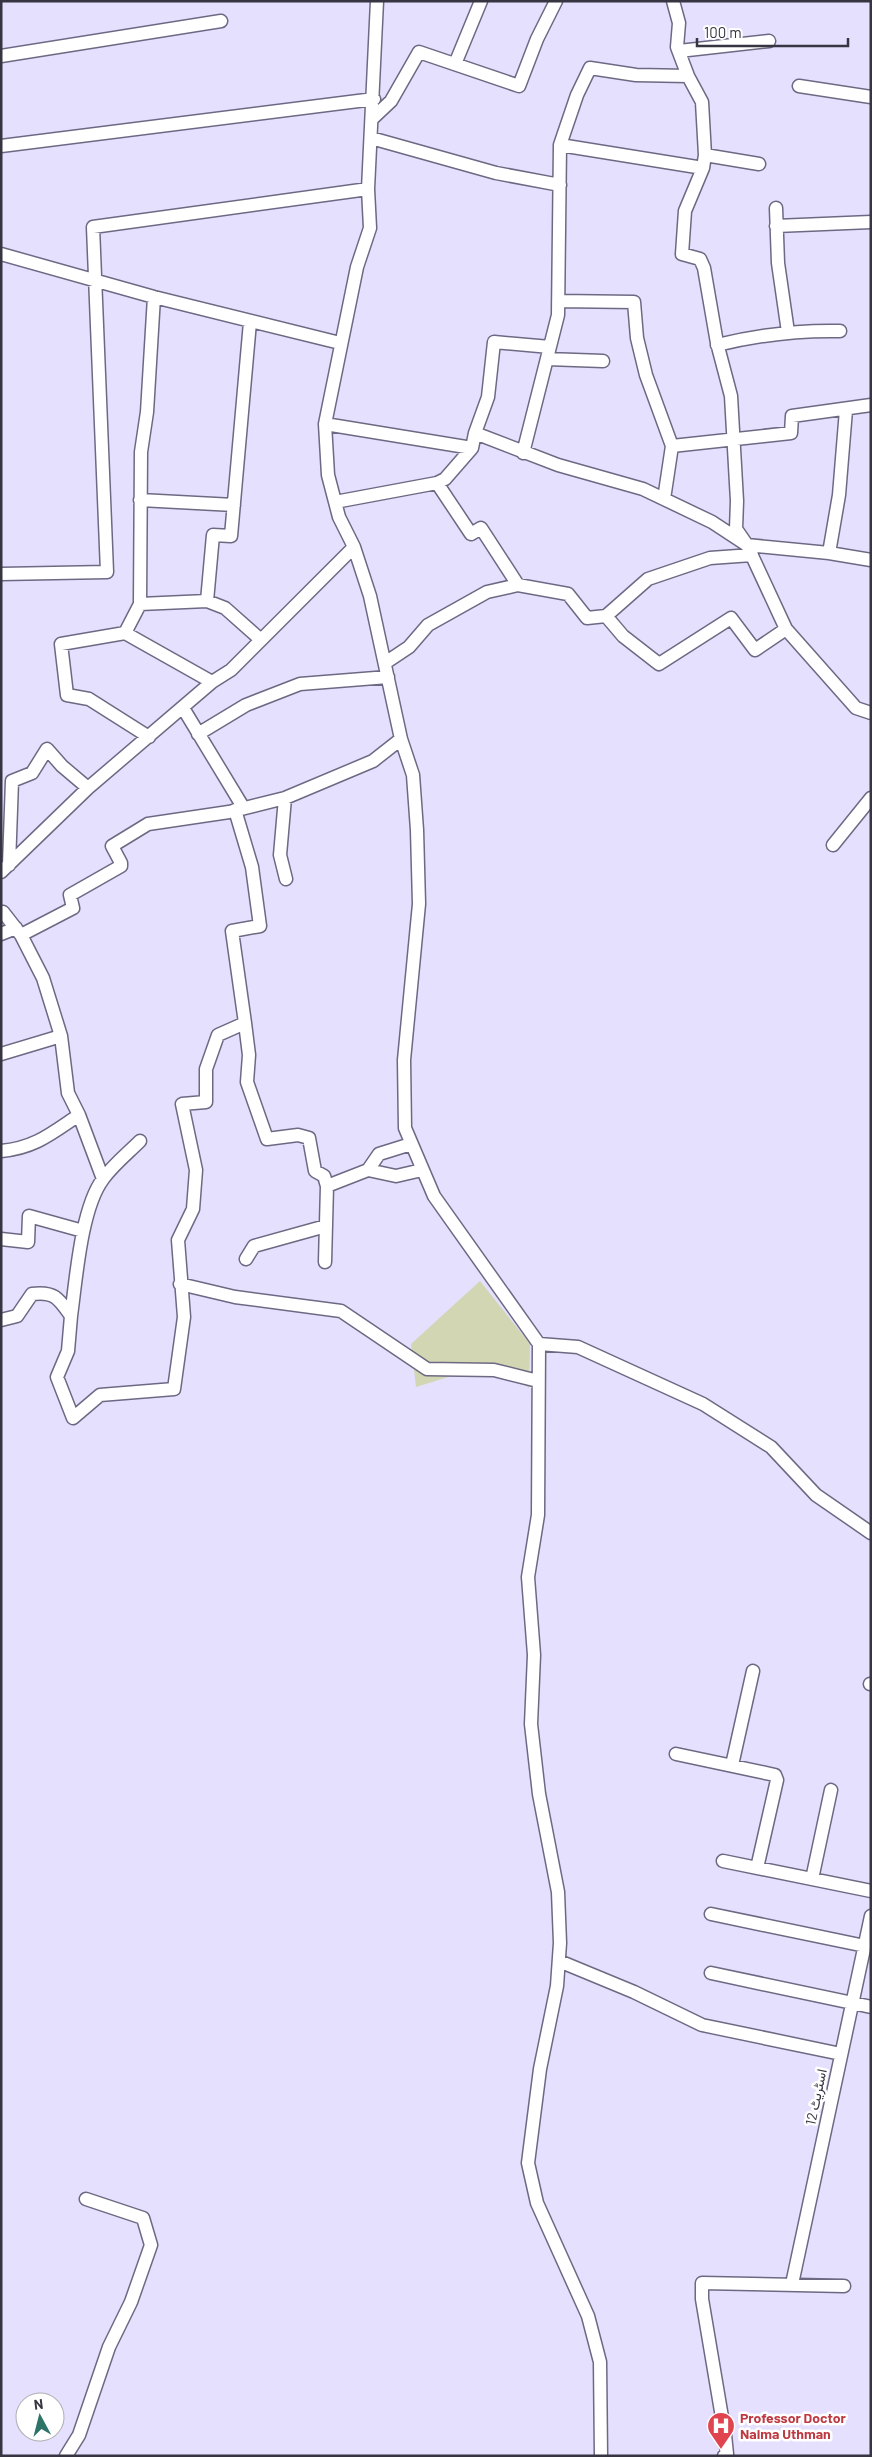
<svg xmlns="http://www.w3.org/2000/svg" width="872" height="2457" font-family="Barlow,Vazirmatn,sans-serif">
<style>
.green{fill:#d2d6b3}
.lines{fill:none;stroke-linecap:round;stroke-linejoin:round}
.minor-casing{stroke:#6d6983;stroke-width:15}
.minor{stroke:#fff;stroke-width:12}
.labels{text-anchor:middle;stroke-width:5;stroke-linejoin:round;paint-order:stroke}
.street-label{font-size:14px;fill:#373541;stroke:#fff}
.health-label{font-size:14px;font-weight:bold;fill:#be3a42;stroke:#fff;text-anchor:start}
</style>
<rect width="100%" height="100%" fill="#e4e0fe"/>
<path class="green" d="M480,1281L530,1344L529,1388L493,1363L416,1387L411,1344Z"/>
<g class="lines">
<defs>
<path id="minor" d="M377,1L368,189L370,228L357,267L325,424L328,475L339,517L354,547L370,596L401,739L413,775L417,830L419,904L404,1060L405,1128L434,1196L539,1344L538,1515L528,1577L534,1655L531,1724L539,1794L558,1892L560,1943L557,1986L540,2069L528,2163L537,2203L588,2316L600,2362L601,2456
M673,1L679,23L677,47L688,76L702,102L705,155L703,168
M679,51L769,41
M1,56L221,21
M455,64L481,1
M799,86L871,97
M373,118L391,101L419,52L519,86L537,39L556,1
M371,138L496,173L560,185
M1,146L374,99
M705,155L759,164
M776,208L778,263L788,332
M776,226L871,222
M1,254L154,297L340,343
M558,301L634,302L637,338L646,375L672,446L664,499
M717,345C758,335 798,330 840,331
M547,359L603,361
M325,424L472,448L475,433L558,465L643,489L712,522L747,545L829,553L871,560
M475,433L488,397L494,342L550,347
M672,446L791,433L792,416L871,405
M523,453L558,315L560,145L577,95L590,68L636,75L688,76
M437,483L471,534L481,528L518,585
M140,500L234,505
M335,502L437,483L445,479L472,448
M829,553L839,495L846,410
M1,574L107,572L93,227L368,189
M207,601L213,535L231,536L250,322
M140,604L207,601L225,608L261,640
M606,616L648,579L710,558L752,555
M786,629L856,708L871,713
M125,633L212,682
M385,663L409,647L428,625L487,592L518,585L568,594L587,618L606,616L623,636L659,664L731,618L755,650L786,629L747,545L736,529L737,501L731,396L717,343L704,268L700,259L682,254L685,211L703,168L560,145
M183,708L243,807
M198,734L246,705L300,684L388,677
M149,737L89,699L67,695L61,644L125,633L140,604L141,452L147,412L154,297
M285,798L280,855L286,879
M833,845L871,798
M9,865L12,781L32,773L47,749L62,766L88,788
M1,872L88,788L212,682L231,670L354,547
M3,912L21,935L43,978L61,1036L68,1093L79,1115L103,1179
M1,934L16,928
M21,935L73,908L70,895L121,866V863L112,846L148,824L229,812L285,798L373,761L401,739
M245,1023L249,1055L247,1082L267,1139L298,1135L309,1138L315,1171L324,1176L327,1186
M1,1054L61,1036
M1,1151C35,1148 52,1133 79,1115
M368,1170L396,1176L422,1170
M1,1239L28,1242L29,1216L83,1231
M246,1259L254,1246L326,1226
M325,1262L327,1186L368,1170L379,1154L411,1144
M180,1284L235,1297L341,1311L427,1369L494,1370L538,1381
M71,1316L68,1351L57,1377L73,1418L100,1395L174,1389L184,1317L178,1240L193,1209L196,1170L182,1104L206,1102V1069L218,1035L245,1023L232,931L260,926L252,867L235,810
M1,1320L17,1316L32,1294C55,1291 59,1299 71,1316C76,1280 81,1208 103,1179C113,1165 128,1153 140,1141
M539,1344L578,1347L703,1404L771,1447L816,1495L871,1533
M870,1684H871
M676,1754L775,1775L777,1780L757,1868
M732,1765L753,1671
M723,1861L871,1891
M812,1879L831,1790
M711,1914L865,1946
M559,1961L634,1992L702,2025L841,2054
M711,1973L871,2007
M792,2284L871,1916
M66,2456L79,2435L109,2347L131,2302L151,2245L143,2218L86,2199
M724,2456L727,2454L725,2435L702,2299V2283L844,2286"/>
</defs>
<use href="#minor" class="minor-casing"/>
<use href="#minor" class="minor"/>
</g>
<defs>
<symbol id="hospital-pin" viewBox="-11 -11 22 30"><path d="M0 17L-7.5 6A9.5 9.5 0 1 1 7.5 6Z" fill="#e0444e" stroke="#fff"/><path d="M-5-5h3v3.5h4V-5h3V5h-3V1.5h-4V5h-3Z" fill="#fff"/></symbol>
</defs>
<g fill-rule="evenodd">
<use href="#hospital-pin" x="705" y="2410" width="32" height="43"/>
</g>
<g class="labels">
<g class="street-label">
<text transform="translate(816 2097) rotate(-78)" y="5">اسٹریٹ 12</text>
</g>
<g class="health-label">
<text x="740" y="2423">Professor Doctor<tspan x="740" dy="16">Naima Uthman</tspan></text>
</g>
</g>
<rect width="872" height="2457" fill="none" stroke="#373541" stroke-width="5"/>
<g transform="translate(40 2417) rotate(353)"><circle r="24" fill="#ffffff" stroke="#afaeb3"/>
<path d="M0-4L9 19L0 12L-9 19Z" fill="#2e7368"/>
<text y="-8" font-size="14" font-weight="bold" text-anchor="middle" fill="#373541">N</text>
</g>
<path d="M697 38v8h151v-8" fill="none" stroke="#373541" stroke-width="2.5"/>
<text x="704" y="38" font-size="15" fill="#373541" stroke="#ffffff" stroke-width="4" paint-order="stroke">100 m</text>
</svg>
